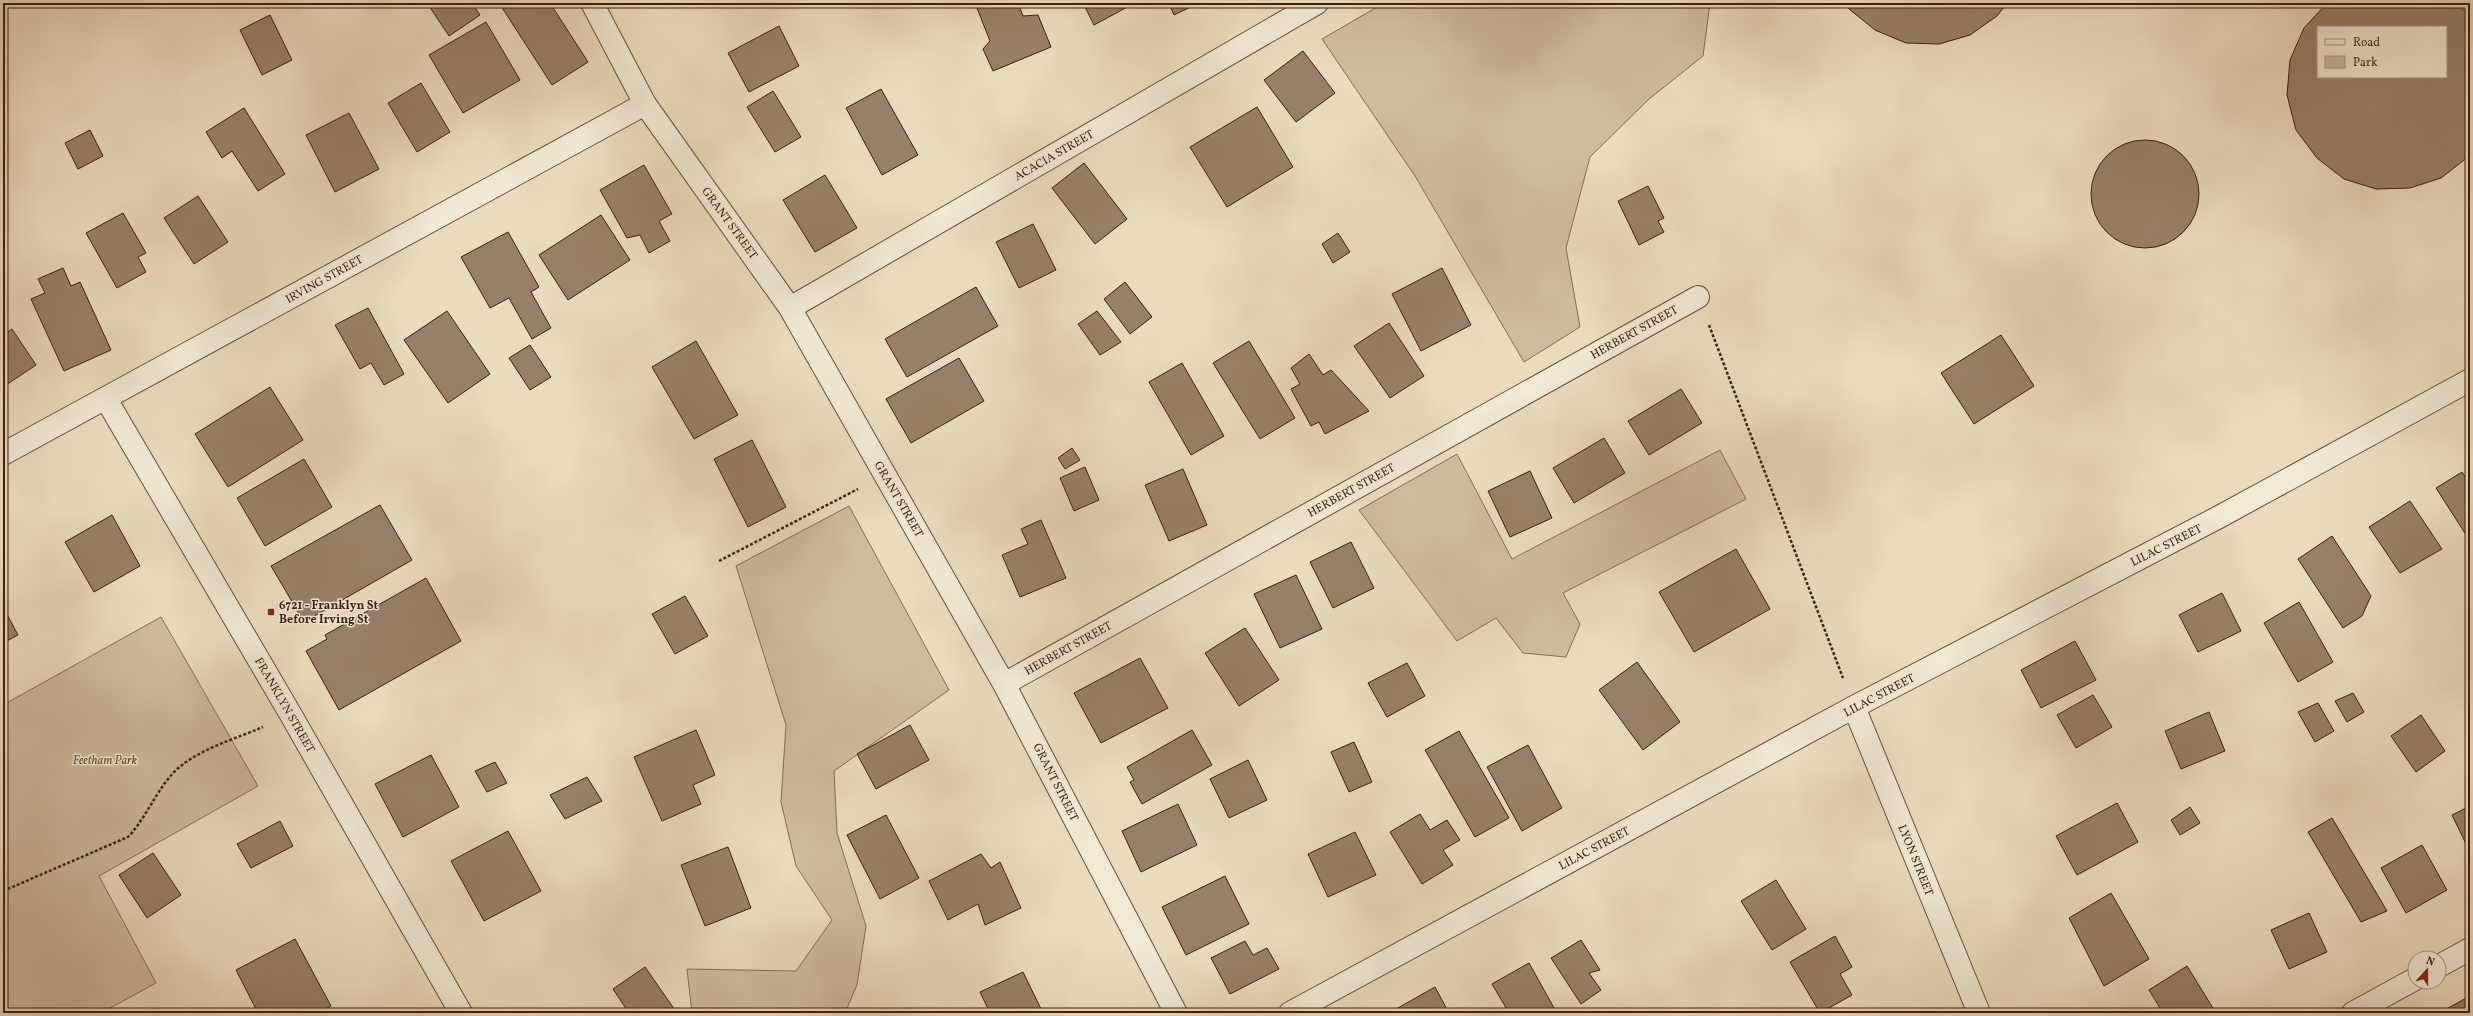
<svg xmlns="http://www.w3.org/2000/svg" width="2473" height="1016" font-family="Vollkorn,serif">
<style>
.green{fill:#cdbba0;stroke:#866c58}
.building{fill:#97806a;stroke:#3e1d10;fill-rule:evenodd}
.lines{fill:none;stroke-linecap:round;stroke-linejoin:round}
.minor-casing{stroke:#694c3c;stroke-width:24}
.path{stroke:#3e1d10;stroke-width:2.5;stroke-dasharray:3 2;stroke-linecap:butt}
.minor{stroke:#f1e8d5;stroke-width:22}
.poi-dot{fill:#8f2418;stroke:#f1e8d5;stroke-width:1.5}
.labels{text-anchor:middle;stroke-width:3;stroke-linejoin:round;paint-order:stroke}
.street-label{font-size:12px;fill:#3e1d10;stroke:#f1e8d5}
.poi-label{font-size:12px;font-weight:bold;fill:#3e1d10;stroke:#f1e8d5;text-anchor:start}
.park-label{font-size:12px;font-style:italic;fill:#624434;stroke:#f1e8d5}
</style>
<rect width="100%" height="100%" fill="#eadbbe"/>
<filter id="stains"><feTurbulence type="fractalNoise" baseFrequency=".005" numOctaves="4"/><feColorMatrix values="0 0 0 0 .2 0 0 0 0 .09 0 0 0 0 .02 0 0 0 .5 -.17"/></filter>
<radialGradient id="worn" r=".72"><stop offset=".6" stop-color="#630" stop-opacity="0"/><stop offset="1" stop-color="#630" stop-opacity=".3"/></radialGradient>
<path class="green" d="M1384,3H1710L1703,56L1649,99L1590,157L1566,248L1580,327L1524,362L1415,176L1322,39Z
M1720,450L1746,499L1563,593L1580,624L1566,657L1523,653L1496,618L1457,641L1359,510L1457,454L1512,559Z
M849,506L949,690L834,771L837,833L866,926L857,985L845,1013H692L687,969L796,971L832,920L796,866L781,802L786,725L736,566Z
M161,617L258,786L99,876L156,983L101,1013H3V705Z"/>
<path class="building" d="M427,3H472L480,15L449,36Z
M499,3H550L588,62L552,85Z
M975,3H1018L1023,16L1038,15L1051,47L993,71L983,49L990,41Z
M1083,3H1132L1133,4L1094,25Z
M1169,3H1199L1174,15Z
M1846,3H2007L1997,16L1970,35L1939,44L1906,43L1875,30L1849,9Z
M2327,3H2455L2461,7L2470,17V154L2468,157L2441,178L2410,188L2376,189L2344,179L2317,158L2296,130L2287,95L2290,60L2304,28ZM2318,27H2446V77H2318Z
M270,15L292,60L262,75L240,30Z
M486,22L520,80L463,113L429,55Z
M779,26L799,66L749,92L728,53Z
M1303,51L1335,93L1296,122L1264,80Z
M421,83L450,132L417,152L388,103Z
M881,89L918,155L882,175L846,108Z
M773,91L801,137L775,152L747,107Z
M1257,107L1293,167L1227,207L1190,147Z
M244,108L285,174L258,191L232,151L222,158L206,132Z
M349,113L379,169L335,192L306,135Z
M90,130L103,156L78,169L65,143Z
M2091 194a54 54 0 1 1 108 0a54 54 0 1 1-108 0Z
M1084,163L1127,219L1095,244L1052,188Z
M644,165L672,214L659,221L670,241L649,253L640,235L627,238L600,190Z
M825,175L857,228L815,252L783,200Z
M1648,186L1664,218L1658,221L1664,232L1639,245L1618,201Z
M198,196L228,242L194,264L164,218Z
M123,213L146,253L138,257L146,272L117,288L86,233Z
M601,215L630,260L568,300L539,255Z
M1033,224L1056,270L1019,288L996,242Z
M508,232L539,287L531,292L551,328L532,339L509,298L490,308L461,257Z
M1338,233L1350,252L1333,263L1322,244Z
M63,268L71,286L80,282L111,350L64,371L31,299L45,293L38,279Z
M1442,268L1471,325L1421,351L1392,294Z
M1125,282L1152,317L1130,334L1104,299Z
M976,287L998,326L907,377L885,339Z
M368,308L404,374L384,385L371,363L360,369L335,325Z
M447,311L490,374L448,403L404,340Z
M1097,311L1121,342L1100,355L1078,324Z
M1389,323L1424,376L1390,398L1354,346Z
M12,329L36,365L3,387V335Z
M2001,335L2034,386L1974,424L1941,373Z
M696,341L738,415L694,439L652,367Z
M1249,341L1295,418L1260,439L1213,363Z
M530,345L551,377L530,390L509,358Z
M1309,354L1323,375L1331,370L1369,411L1325,434L1319,422L1311,426L1291,389L1300,384L1291,368Z
M959,358L984,401L911,443L886,399Z
M1182,363L1224,436L1191,455L1149,382Z
M270,387L303,440L228,487L195,434Z
M1681,389L1702,423L1649,455L1628,421Z
M1604,438L1625,473L1574,503L1553,468Z
M752,440L786,507L748,527L714,459Z
M1072,448L1080,460L1065,469L1058,458Z
M304,459L332,507L265,546L237,498Z
M1085,467L1099,500L1074,511L1060,478Z
M1183,469L1207,525L1169,541L1145,485Z
M1530,471L1552,518L1510,537L1488,491Z
M2462,472L2470,485V541L2436,488Z
M2410,501L2442,549L2400,573L2369,527Z
M380,505L412,560L304,622L271,566Z
M112,515L140,566L94,592L65,542Z
M1041,520L1066,578L1020,597L1002,555L1028,544L1021,529Z
M2332,536L2371,596L2362,616L2343,628L2298,559Z
M1351,542L1374,588L1333,608L1310,562Z
M1736,549L1770,609L1694,652L1659,592Z
M1296,575L1322,629L1280,648L1254,594Z
M426,578L461,641L339,710L306,651L327,639L325,635Z
M2222,593L2241,631L2198,652L2179,615Z
M685,596L708,636L675,654L652,614Z
M2299,602L2333,662L2298,682L2264,623Z
M3,607L18,635L3,643Z
M1245,628L1279,680L1239,706L1205,653Z
M2075,641L2096,680L2041,708L2021,670Z
M1140,658L1168,708L1101,743L1074,693Z
M1637,662L1680,722L1643,750L1599,690Z
M1407,663L1425,696L1387,717L1368,683Z
M2353,693L2364,712L2347,722L2335,701Z
M2093,695L2112,727L2076,748L2057,715Z
M2318,703L2334,731L2315,742L2298,712Z
M2209,712L2225,751L2181,769L2165,731Z
M2421,715L2445,751L2416,772L2391,736Z
M910,725L929,760L876,789L857,754Z
M696,730L715,775L693,785L701,804L662,821L634,757Z
M1192,730L1212,765L1142,804L1130,782L1134,780L1127,767Z
M1459,731L1509,818L1475,837L1425,750Z
M1354,742L1372,782L1349,792L1331,752Z
M1528,745L1562,808L1522,831L1487,767Z
M431,755L459,807L403,837L375,784Z
M1248,760L1267,800L1229,818L1210,779Z
M495,762L507,783L487,792L475,771Z
M587,777L602,801L565,819L550,795Z
M2117,803L2138,842L2077,875L2056,836Z
M1178,804L1197,845L1141,872L1122,831Z
M2470,806V847L2468,848L2452,815Z
M2190,807L2200,823L2180,835L2171,820Z
M1420,814L1430,830L1447,820L1460,840L1443,850L1453,865L1422,884L1390,832Z
M886,815L919,878L880,899L847,835Z
M2332,818L2387,911L2361,922L2308,832Z
M280,821L293,846L251,868L237,844Z
M508,831L541,891L484,921L451,861Z
M1355,832L1376,875L1328,897L1308,854Z
M2422,845L2447,890L2406,913L2381,868Z
M728,847L751,908L705,926L681,865Z
M153,853L181,895L147,918L119,875Z
M981,854L991,868L1000,862L1021,908L985,925L978,904L948,920L929,881Z
M1225,876L1249,924L1186,955L1162,907Z
M1776,880L1806,929L1772,950L1741,901Z
M2111,893L2149,959L2104,986L2069,918Z
M2309,913L2327,952L2289,969L2271,930Z
M1835,936L1852,967L1840,974L1852,995L1820,1013L1790,962Z
M295,939L331,1006L318,1013H258L236,970Z
M1581,940L1600,970L1589,973L1601,990L1581,1004L1551,958Z
M1245,941L1253,955L1267,948L1279,969L1230,994L1211,958Z
M1529,963L1554,1008L1546,1013H1509L1492,984Z
M2187,966L2216,1013H2163L2149,990Z
M645,967L677,1013H629L613,989Z
M1023,972L1043,1013H990L980,992Z
M1435,987L1449,1013H1389Z
M2470,996V1013H2442L2441,1012Z"/>
<g class="lines">
<defs>
<path id="minor" d="M592,3L645,104L790,308L1004,684L1176,1013
M790,308L1317,3
M106,399L291,715L461,1013
M3,454L645,104
M1004,684L1698,297
M1854,707L1979,1013
M2439,966L2470,949
M1290,1013L1854,707L2219,517L2470,380
M2353,1013L2415,979"/>
</defs>
<use href="#minor" class="minor-casing"/>
<path class="path" d="M1709,325L1843,678
M719,561L858,489
M3,891L128,837C147,817 156,790 176,770C199,749 235,739 263,727"/>
<use href="#minor" class="minor"/>
</g>
<rect class="poi-dot" x="267" y="608" width="8" height="8" rx="2"/>
<g class="labels">
<g class="street-label">
<text transform="translate(1054 155) rotate(-30)" y="4">ACACIA STREET</text>
<text transform="translate(730 223) rotate(54)" y="4">GRANT STREET</text>
<text transform="translate(324 279) rotate(-29)" y="4">IRVING STREET</text>
<text transform="translate(1634 332) rotate(-29)" y="4">HERBERT STREET</text>
<text transform="translate(1351 490) rotate(-29)" y="4">HERBERT STREET</text>
<text transform="translate(899 499) rotate(60)" y="4">GRANT STREET</text>
<text transform="translate(2166 545) rotate(-27)" y="4">LILAC STREET</text>
<text transform="translate(1068 648) rotate(-29)" y="4">HERBERT STREET</text>
<text transform="translate(1879 695) rotate(-28)" y="4">LILAC STREET</text>
<text transform="translate(285 705) rotate(60)" y="4">FRANKLYN STREET</text>
<text transform="translate(1056 782) rotate(63)" y="4">GRANT STREET</text>
<text transform="translate(1594 848) rotate(-28)" y="4">LILAC STREET</text>
<text transform="translate(1916 860) rotate(68)" y="4">LYON STREET</text>
</g>
<g class="poi-label">
<text x="279" y="609">6721 - Franklyn St<tspan x="279" dy="14">Before Irving St</tspan></text>
</g>
<g class="park-label">
<text x="105" y="764">Feetham Park</text>
</g>
</g>
<rect width="2473" height="1016" fill="none" stroke="#eadbbe" stroke-width="16"/>
<rect x="4" y="4" width="2465" height="1008" fill="none" stroke="#3e1d10" stroke-width="2"/>
<rect x="8" y="8" width="2457" height="1000" fill="none" stroke="#3e1d10"/>
<rect x="2317" y="26" width="130" height="52" fill="#f1e8d5" stroke="#a99786"/>
<rect x="2325" y="39" width="20" height="6" fill="#f1e8d5" stroke="#a99786"/>
<text x="2353" y="46" font-size="12" fill="#3e1d10">Road</text>
<rect x="2325" y="56" width="20" height="12" fill="#cdbba0" stroke="#a99786"/>
<text x="2353" y="66" font-size="12" fill="#3e1d10">Park</text>
<g transform="translate(2427 970) rotate(21)"><circle r="19" fill="#f1e8d5" stroke="#a99786"/>
<path d="M0-3L7 15L0 10L-7 15Z" fill="#8f2418"/>
<text y="-6" font-size="11" font-weight="bold" text-anchor="middle" fill="#3e1d10">N</text>
</g>
<rect width="100%" height="100%" filter="url(#stains)"/>
<rect width="100%" height="100%" fill="url(#worn)"/>
</svg>
